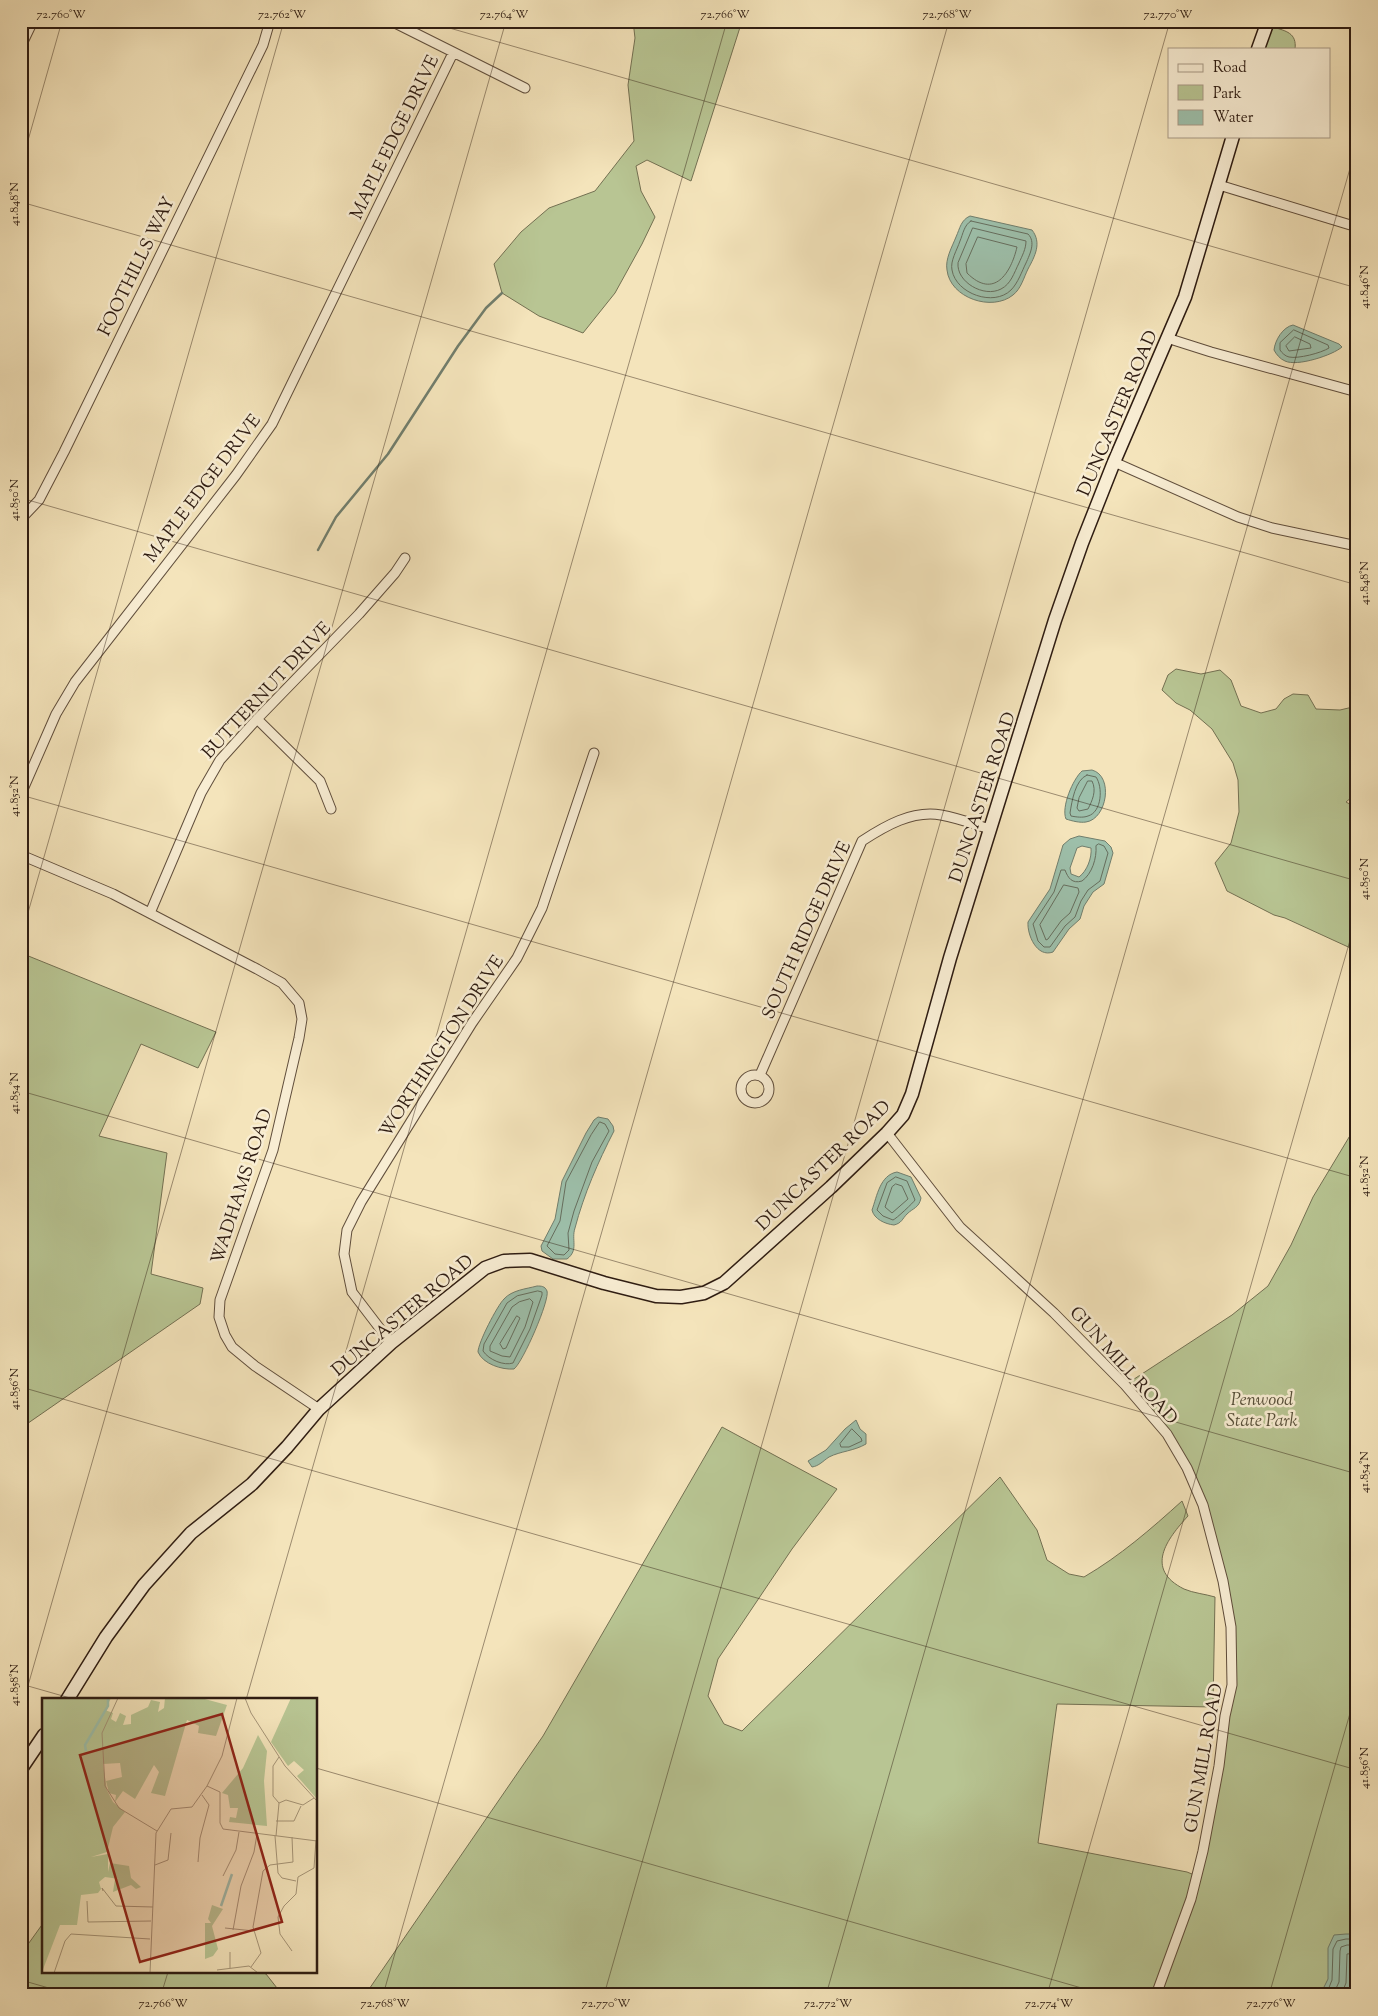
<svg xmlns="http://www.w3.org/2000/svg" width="1378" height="2016" font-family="'Sorts Mill Goudy',serif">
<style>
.green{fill:#b8c593;stroke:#737052}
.water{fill:#9dbfaa;stroke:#717e6d;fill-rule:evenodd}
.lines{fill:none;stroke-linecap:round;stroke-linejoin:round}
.shore{stroke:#666e5e;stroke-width:1}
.stream{stroke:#717e6d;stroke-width:2.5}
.street-casing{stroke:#604e3c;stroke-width:11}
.secondary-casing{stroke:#2e1c12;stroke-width:15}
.street{stroke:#f8edd3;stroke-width:9}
.secondary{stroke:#f8edd3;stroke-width:12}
.ticks{fill:none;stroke:#2e1c12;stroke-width:1;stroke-opacity:0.45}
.labels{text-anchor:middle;stroke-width:5;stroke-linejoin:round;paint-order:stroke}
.street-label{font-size:18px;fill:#2e1c12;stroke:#f8edd3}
.park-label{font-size:18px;font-style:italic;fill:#574f39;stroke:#f8edd3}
.inset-river{fill:none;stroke:#9dbfaa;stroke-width:2.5}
.inset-road{fill:none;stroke:#a59477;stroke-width:1}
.view{fill:#8f2418;fill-opacity:0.15;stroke:#8f2418;stroke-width:2.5}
.inset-edge{fill:none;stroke:#2e1c12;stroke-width:2.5}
.neatline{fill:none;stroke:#2e1c12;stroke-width:2}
.ticks-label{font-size:12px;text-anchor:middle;fill:#2e1c12}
</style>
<rect width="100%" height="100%" fill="#f4e4bb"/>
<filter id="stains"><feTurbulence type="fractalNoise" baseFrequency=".004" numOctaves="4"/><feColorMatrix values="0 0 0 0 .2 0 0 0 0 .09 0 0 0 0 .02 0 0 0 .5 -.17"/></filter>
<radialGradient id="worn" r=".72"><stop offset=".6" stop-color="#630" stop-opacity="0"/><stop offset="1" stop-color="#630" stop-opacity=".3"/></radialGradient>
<path class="green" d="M633,21H742L691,181L647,160L636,166L641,191L655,217L642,244L615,293L583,333L539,316L502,293L494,264L521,232L549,208L595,191L634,141L628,85L635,38Z
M1273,27C1286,31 1297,33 1295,49H1264L1271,28Z
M1176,669L1201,674L1220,670L1231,680L1241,706L1261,713L1276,709L1284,699L1293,694L1308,695L1316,709L1340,710L1357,706V799L1352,797L1346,802L1357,808V951L1285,918L1274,915L1227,891L1215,863L1231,843L1239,812L1238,780L1233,763L1212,729L1190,710L1176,703L1162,690L1168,675Z
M21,953L216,1032L198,1068L141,1044L99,1136L167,1153L151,1274L203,1288L200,1304L21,1428Z
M1357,1124V1995H365L543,1736L722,1427L837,1489L792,1549L718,1659L708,1696L724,1724L742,1731L1000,1477L1037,1530L1047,1560L1069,1574L1084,1577C1120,1556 1151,1529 1182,1501L1188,1516C1167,1539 1144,1569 1184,1589C1193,1593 1205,1594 1215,1597L1213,1707L1057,1704L1038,1843L1187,1872L1197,1876L1232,1685L1223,1581L1187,1468L1125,1385L1232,1315L1268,1286L1291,1245L1313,1197Z
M44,1922V1972H260L266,1974L277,1988L275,1995H21V1954Z"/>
<path class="water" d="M970,216L1032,230C1042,243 1035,256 1028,269C1024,277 1021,289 1013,295C992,312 950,298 947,270C945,259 952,247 956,237C960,228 961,220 970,216Z
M1293,325L1339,344L1342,347C1333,355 1297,367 1285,361C1280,359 1276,354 1274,350C1275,340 1283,327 1293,325Z
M1092,770C1114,776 1107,819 1086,822C1080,823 1072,821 1066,819C1061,807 1073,779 1082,771Z
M1079,836L1105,841L1111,847L1113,853L1104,884L1093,892L1084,906L1080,919L1069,929L1053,952C1037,958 1027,935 1028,922L1050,889L1063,845L1070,839ZM1082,846L1091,848C1092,858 1087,871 1079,877L1071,874L1070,868L1077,848Z
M598,1117L608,1119L613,1126L614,1131C598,1162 584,1194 575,1228C571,1240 579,1250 567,1259H553L542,1251L541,1246L555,1219L562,1181L586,1133L594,1120Z
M897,1172L911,1177L921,1198C919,1208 913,1208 907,1214C902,1219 902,1223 894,1225C885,1224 874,1219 872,1210C877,1196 880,1175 897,1172Z
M537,1286C541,1286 545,1286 547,1291C550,1300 523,1362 514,1369C502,1370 483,1364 478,1352C478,1343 497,1306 504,1299C512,1290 526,1289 537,1286Z
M856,1420L860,1429L866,1434V1444C854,1451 841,1451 829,1457C823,1461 819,1466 812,1467L808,1461L826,1450L845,1429Z
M1346,1934H1357V1989L1355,1995H1320L1328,1979V1948L1334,1935Z"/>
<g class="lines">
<path class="shore" d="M971,221L1028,234C1036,242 1030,254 1026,263C1022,271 1018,283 1011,290C994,307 956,294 952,270C950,261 957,250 960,241C963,234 964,225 971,221Z
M973,228L1026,241C1026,249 1022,256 1019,263C1014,273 1011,284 1001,289C984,298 956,282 958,263Z
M978,237L1017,247C1011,273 994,300 967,273L966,264Z
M1294,330L1328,345L1329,348C1321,353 1298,359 1289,357C1285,356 1282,353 1280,350V343Z
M1295,337L1310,344L1311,348L1289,351L1286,346Z
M1087,775L1096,777C1103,787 1102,812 1088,816C1083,818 1076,817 1071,816L1070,813C1072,801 1075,780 1087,775Z
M1088,781H1092C1097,791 1092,801 1088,809L1079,811L1077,808L1079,798Z
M1099,844L1104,846L1108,853L1100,881L1088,890L1081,901L1075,917L1065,926L1050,947H1044L1038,941L1033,924L1054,892L1061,870H1065C1068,878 1072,884 1082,881C1092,874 1097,858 1096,846Z
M1064,885L1078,888L1079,892L1070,913L1061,921L1048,939L1046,940L1040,925Z
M600,1122L605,1124L609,1131L592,1162L574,1211L568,1233L569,1250L564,1255L555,1254L547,1246L560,1221L566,1182L591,1135Z
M896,1177L907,1181L915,1200C914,1202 896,1219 893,1220L883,1216L877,1210L887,1183Z
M896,1184L902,1186L908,1199L892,1213L885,1207L892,1187Z
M538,1291L542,1292V1295L530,1329L513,1363C504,1366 489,1360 483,1351L484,1344L507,1303L517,1296Z
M530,1299L533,1302L525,1327L510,1357L502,1356L490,1351V1346L512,1307L519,1302Z
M517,1316L520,1318L506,1348L503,1349L500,1344Z
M852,1429L861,1438L862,1441L849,1447H841L840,1444Z
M1326,1995L1332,1980L1333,1949L1337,1941L1346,1939H1357
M1333,1995L1339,1982L1340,1951L1341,1947L1347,1945H1357
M1341,1995L1346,1983L1347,1954L1357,1953"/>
<path class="stream" d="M318,550L336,517L388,454L458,346L486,308L502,293"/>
<defs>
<path id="street" d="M391,21L525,88
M21,46L33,21
M1219,185L1357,227
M1167,338L1211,352L1357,392
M1114,462L1238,517L1272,528L1357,546
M21,519L39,500L64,452L263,45L270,21
M257,719L320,781L331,809
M21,794L56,714L75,682L236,475L272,424L453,53
M21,855L113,894L257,969L282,983L299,1003L302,1019L299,1038L273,1150L220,1300L219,1317L225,1335L232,1347L255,1366L319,1409
M150,913L201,793L220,760L257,719L359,614L395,573L405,558
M741 1089a14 14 0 1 1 28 0a14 14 0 1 1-28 0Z
M760,1075L862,841C885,826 912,810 941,815C958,818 974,824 990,829
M887,1133L960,1227L1054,1313L1125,1385L1167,1434L1187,1468L1203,1505L1223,1581L1231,1627L1232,1685L1225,1716L1219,1766L1203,1851L1191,1899L1156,1995
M391,1343L352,1292L344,1254L347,1230L361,1202L472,1023L517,958L542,908L594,753"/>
<path id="secondary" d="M1258,49L1268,21
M67,1700L106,1637L144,1585L191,1533L252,1484L287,1447L319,1409L391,1343L485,1268L504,1261L530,1260L604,1283L656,1296L681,1297L704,1293L724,1283L831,1187L887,1133L903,1115L912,1094L950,958L1055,620L1082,543L1114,462L1185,297L1233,136
M21,1769L44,1735"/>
</defs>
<use href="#street" class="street-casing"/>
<use href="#secondary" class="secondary-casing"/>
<use href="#street" class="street"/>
<use href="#secondary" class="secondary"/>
</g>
<path class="ticks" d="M425,21L1357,288M21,165L62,21M21,202L1357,585M21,498L1357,881M21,795L1357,1178M21,937L284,21M21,1091L1357,1474M21,1387L1357,1770M21,1684L77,1700M246,1700L727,21M21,1710L506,21M316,1768L1106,1995M21,1980L73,1995M161,1995L168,1972M383,1995L949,21M604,1995L1170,21M826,1995L1357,144M1047,1995L1357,916M1269,1995L1357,1689"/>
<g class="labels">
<g class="street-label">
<text transform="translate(394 137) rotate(-64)" y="6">MAPLE EDGE DRIVE</text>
<text transform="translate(136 266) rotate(-64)" y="6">FOOTHILLS WAY</text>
<text transform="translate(1117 413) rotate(-67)" y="6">DUNCASTER ROAD</text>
<text transform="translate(202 488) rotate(-53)" y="6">MAPLE EDGE DRIVE</text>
<text transform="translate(266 690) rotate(-47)" y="6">BUTTERNUT DRIVE</text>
<text transform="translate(982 797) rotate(-72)" y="6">DUNCASTER ROAD</text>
<text transform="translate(806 930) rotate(-66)" y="6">SOUTH RIDGE DRIVE</text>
<text transform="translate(441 1046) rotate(-57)" y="6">WORTHINGTON DRIVE</text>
<text transform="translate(823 1165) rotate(-44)" y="6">DUNCASTER ROAD</text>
<text transform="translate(241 1186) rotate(-72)" y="6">WADHAMS ROAD</text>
<text transform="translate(402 1315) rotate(-40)" y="6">DUNCASTER ROAD</text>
<text transform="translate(1124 1365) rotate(48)" y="6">GUN MILL ROAD</text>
<text transform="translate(1203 1758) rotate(-80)" y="6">GUN MILL ROAD</text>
</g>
<g class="park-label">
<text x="1262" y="1405">Penwood<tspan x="1262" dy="21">State Park</tspan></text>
</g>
</g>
<g transform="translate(42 1698)">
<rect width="275" height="275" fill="#f4e4bb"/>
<path d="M0,0H69L63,12L71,15L69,21L74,24L78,15L84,18L81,27L89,26V17L106,9L109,2L118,4L116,14L122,10L123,0H159L185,7L174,38L156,35L157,28L145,22L123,98L109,95L117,74L112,67L93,101L81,93L73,104L74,97L67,95L64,83L80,79L78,65L61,66L65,92L71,104L83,114L71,129L65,154L49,159L66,156V174L68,165L87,168L89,180L99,189L94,191L89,187L71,194L73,181H77L63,179L57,184L59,191L56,195L39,197L35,227H18L0,274ZM249,0H275V101L255,78L262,72L252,63L246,68L229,44ZM216,37L225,53L222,83L225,128L187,124L188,119L194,120L196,110H188L186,97L180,95L201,70ZM170,207L181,211L170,228L176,251L171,258L163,261V225H169L166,221Z" fill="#b8c593"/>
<path class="inset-river" d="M44,53L43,47L66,8V0M179,208L190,176"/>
<path class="inset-road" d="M76,0L60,35L63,88L77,110L115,133M203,0L209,15L243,68L275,103M237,59L231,68V98L237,105M165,88L178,94V125L181,131L275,143M237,105L244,102L261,107L272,100M234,123H252L259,108M233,138L236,175L240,180L254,183M234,138L237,105M156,164L158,140L167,107L160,97M113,167L126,162L129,135M181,178L194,152L197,134M61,193L60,190L74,208L111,209M275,202V218M45,203L46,224L109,223M183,230L212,233M191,232L199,188L212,154L215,136M250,253L238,236L236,219L242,208L254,196L256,179L272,170L274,142M188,254V270M209,269L219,255L211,229L221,173L228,167L251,164L250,139M175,272L207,268L216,275M12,275L23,243L29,236L108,241M108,275L114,135L129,111L150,109L165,88L180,58L195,0"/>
<path class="view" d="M180,16L240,224L98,264L38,57Z"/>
<rect width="275" height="275" class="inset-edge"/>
</g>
<rect width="1378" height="2016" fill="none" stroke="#f4e4bb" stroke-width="55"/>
<rect x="1168" y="48" width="162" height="90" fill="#f8edd3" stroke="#a79986"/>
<rect x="1178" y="64" width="25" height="8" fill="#f8edd3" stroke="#a79986"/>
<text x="1213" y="72" font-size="15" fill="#2e1c12">Road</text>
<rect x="1178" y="85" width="25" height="15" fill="#b8c593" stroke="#a79986"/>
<text x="1213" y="98" font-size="15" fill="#2e1c12">Park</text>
<rect x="1178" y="110" width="25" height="15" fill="#9dbfaa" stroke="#a79986"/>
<text x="1213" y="122" font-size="15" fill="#2e1c12">Water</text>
<rect x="28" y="28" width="1322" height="1960" class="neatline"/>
<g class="ticks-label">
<text x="61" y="18">72.760°W</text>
<text x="282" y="18">72.762°W</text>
<text x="504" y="18">72.764°W</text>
<text x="725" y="18">72.766°W</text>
<text x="947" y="18">72.768°W</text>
<text x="1168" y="18">72.770°W</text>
<text transform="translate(14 204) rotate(-90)" y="4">41.848°N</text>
<text transform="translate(1364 287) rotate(-90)" y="4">41.846°N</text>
<text transform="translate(14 500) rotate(-90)" y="4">41.850°N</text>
<text transform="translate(1364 583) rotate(-90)" y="4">41.848°N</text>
<text transform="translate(14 796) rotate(-90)" y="4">41.852°N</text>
<text transform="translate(1364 879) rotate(-90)" y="4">41.850°N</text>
<text transform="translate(14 1093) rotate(-90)" y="4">41.854°N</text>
<text transform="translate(1364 1176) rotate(-90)" y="4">41.852°N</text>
<text transform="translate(14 1389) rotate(-90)" y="4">41.856°N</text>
<text transform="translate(1364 1472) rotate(-90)" y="4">41.854°N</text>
<text transform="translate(14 1685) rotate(-90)" y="4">41.858°N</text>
<text transform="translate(1364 1768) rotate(-90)" y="4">41.856°N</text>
<text x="163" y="2007">72.766°W</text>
<text x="385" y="2007">72.768°W</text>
<text x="606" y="2007">72.770°W</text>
<text x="828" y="2007">72.772°W</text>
<text x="1049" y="2007">72.774°W</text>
<text x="1271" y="2007">72.776°W</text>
</g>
<rect width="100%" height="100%" filter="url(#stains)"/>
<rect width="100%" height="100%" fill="url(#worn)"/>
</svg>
